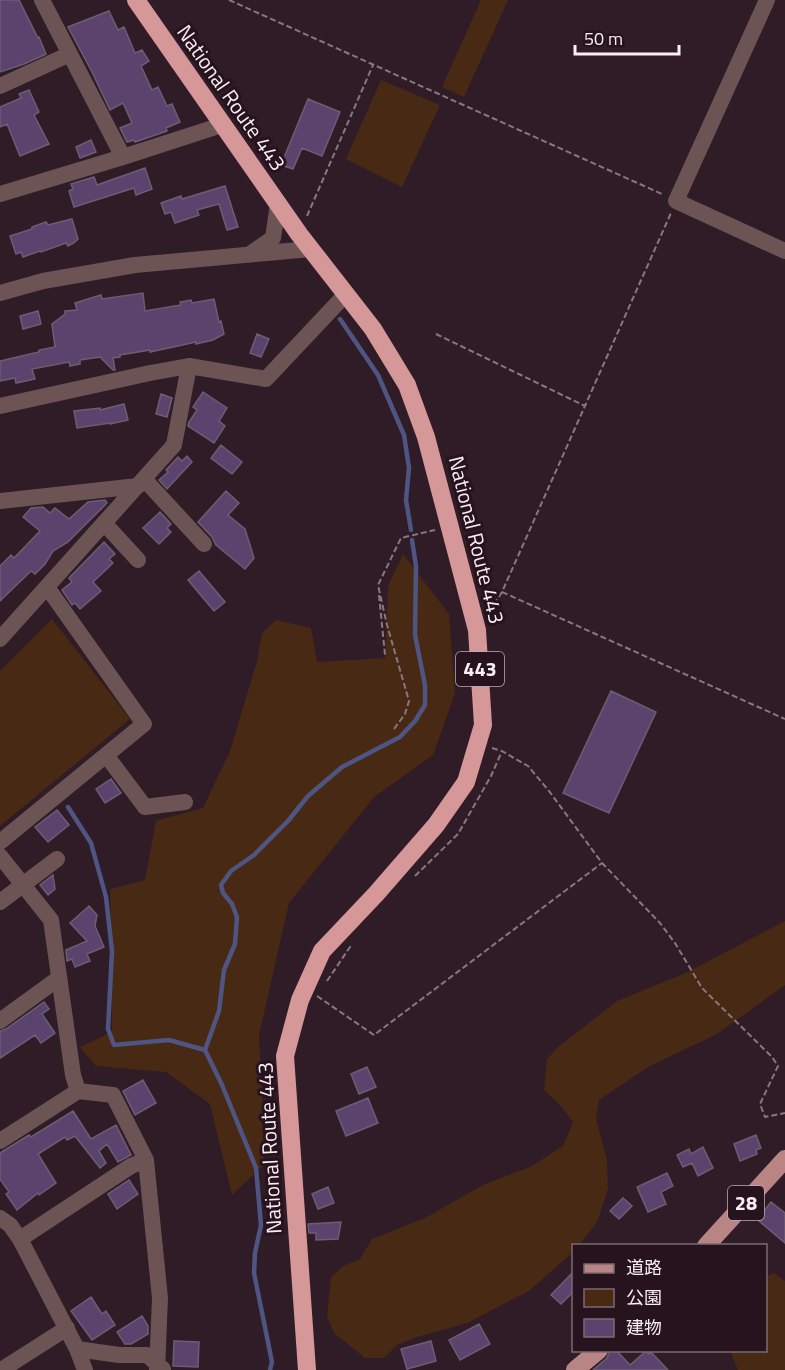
<svg xmlns="http://www.w3.org/2000/svg" width="785" height="1370" font-family="'Titillium Web','Noto Sans JP',sans-serif">
<style>
.green{fill:#482913}
.lines{fill:none;stroke-linecap:round;stroke-linejoin:round}
.stream{stroke:#4e5582;stroke-width:4.5}
.building{fill:#5c436d;stroke:#6a5e73;stroke-width:1.5}
.path{stroke:#897780;stroke-width:2;stroke-dasharray:6 3;stroke-linecap:butt}
.minor{stroke:#6d5454;stroke-width:16}
.major{stroke:#b88584;stroke-width:18}
.highway{stroke:#d59797;stroke-width:18}
.labels{text-anchor:middle;stroke-width:6;stroke-linejoin:round;paint-order:stroke}
.shield{fill:#26131d;stroke:#bbacb4;stroke-width:1.5}
.shield-label{font-size:20px;font-weight:bold;fill:#fbedf4}
.street-label{font-size:21px;fill:#fbedf4;stroke:#26131d}
</style>
<rect width="100%" height="100%" fill="#301c27"/>
<path class="green" d="M481,0H508L464,97L442,87Z
M381,80L440,105L402,187L346,159Z
M403,554L449,614L455,693L433,755L374,797L289,903L259,1035L263,1115L264,1165L232,1195L210,1104L166,1072L96,1066L80,1047L112,1032L110,889L145,880L156,821L203,808L230,751L257,661L262,633L276,620L311,628L317,662L385,658L388,586Z
M52,619L130,719L0,826V671Z
M785,921V985L717,1034L648,1067L599,1100L596,1119L607,1160L608,1189L597,1222L579,1245L574,1246L573,1252L529,1291L467,1323L417,1337L397,1345L384,1358H365L334,1333L327,1317L331,1277L343,1266L360,1259L372,1239L425,1218L483,1185L532,1166L563,1146L573,1122L560,1105L544,1090L547,1059L558,1047L617,1001L686,973Z
M774,1273L785,1281V1370H738L731,1353L732,1351L766,1350V1277Z"/>
<g class="lines">
<path class="stream" d="M340,319L378,375L404,435L409,468L406,500L411,530
M68,807L91,843L106,897L112,951L108,1029L114,1045L169,1040L205,1050
M270,1370L272,1362L254,1273L255,1253L261,1225L256,1168L222,1085L205,1050L219,1011L224,970L235,944L237,917L232,904L223,893L221,885L231,871L254,855L288,821L308,796L342,767L400,737L415,721L425,705V685L415,635L416,566L412,540"/>
</g>
<path class="building" d="M0,0H19L38,38L39,37L46,54L24,64L0,72Z
M109,11L118,30L124,27L135,53L142,50L149,61L141,66L152,90L158,87L167,106L172,104L180,122L166,128L167,131L135,142L134,140L127,142L120,128L132,123L123,103L110,110L92,72L68,27Z
M29,90L39,112L34,115L49,144L20,156L7,124L0,127V107L21,98L19,94Z
M308,99L340,112L322,156L302,148L293,169L281,165Z
M91,140L96,152L80,158L76,147Z
M145,168L152,189L136,195L134,188L74,207L69,191L73,189L71,184L94,177L97,185Z
M225,186L238,227L227,230L219,204L197,210L199,215L175,223L171,212L165,214L161,203L181,196L182,199Z
M72,219L78,239L74,243L68,246L66,243L41,252L40,251L23,257L21,252L16,254L10,236L32,229V227L46,222L48,225Z
M143,293L145,311L181,305L180,302L191,300L192,303L214,299L219,322L221,321L224,334L213,340L196,344V342L150,352V350L120,355V357L113,358L115,370H113L100,357L80,360V364L70,366L69,362L32,369L35,379L16,383L15,378L0,381V361L39,352V350L55,347L52,324L65,314V311L77,310L75,303L101,295L102,299Z
M38,311L41,324L23,329L20,316Z
M257,334L269,339L261,357L250,353Z
M203,392L227,408L219,421L225,426L214,443L188,426L189,422L197,410L193,407Z
M161,394L172,398L167,417L156,414Z
M124,404L128,420L110,424V423L77,428L74,411L100,408V410Z
M221,445L242,462L232,474L211,458Z
M187,456L192,462L167,489L159,480L168,472L166,470L178,457L182,461Z
M226,491L239,503L228,515L245,529L254,558L245,569L216,545L212,537L198,522Z
M105,500L107,503L68,542L53,551L45,564L35,574L31,571L0,601V566L11,555L14,558L40,531L23,517L31,508L43,507L50,513L55,508L69,519L88,502Z
M160,512L171,524L167,528L171,532L159,544L143,528Z
M104,542L115,554L109,559L113,563L93,582L101,591L80,609L75,603L72,605L62,590L72,582L69,578Z
M199,571L225,602L214,611L188,580Z
M611,691L656,712L609,813L563,793Z
M111,779L121,793L105,803L96,789Z
M57,810L69,825L48,842L35,827Z
M53,875L55,889L48,895L40,885Z
M89,906L97,915L95,926L104,947L87,954L90,961L75,967L72,959L67,961L66,950L87,941L70,923Z
M44,1002L49,1009L42,1014L55,1033L41,1043L35,1035L0,1058V1031L6,1029Z
M367,1067L376,1087L359,1094L351,1074Z
M143,1080L156,1103L135,1115L123,1091Z
M368,1098L378,1123L346,1136L336,1111Z
M73,1111L91,1139L116,1125L131,1155L118,1162L107,1144L99,1151L106,1163L100,1168L75,1136L67,1140L65,1137L38,1154L56,1183L39,1195L38,1193L17,1210L6,1194L9,1192L0,1179V1153L29,1135L31,1137Z
M756,1135L761,1148L756,1150L757,1154L740,1161L734,1144Z
M703,1147L713,1168L698,1176L692,1163L683,1167L677,1155L689,1149L691,1154Z
M667,1173L673,1186L661,1192L666,1204L648,1212L637,1187Z
M129,1180L138,1194L117,1209L108,1194Z
M328,1187L334,1203L318,1209L312,1194Z
M623,1198L632,1206L619,1219L610,1211Z
M771,1202L785,1213V1243L759,1221L760,1220L758,1218Z
M341,1222L338,1239L316,1240V1233H309L308,1224Z
M573,1272V1292L561,1304L551,1295Z
M91,1297L102,1314L106,1311L115,1325L92,1340L71,1311Z
M142,1316L148,1326V1334L131,1344H125L117,1332Z
M479,1324L490,1344L460,1360L449,1340Z
M174,1341L199,1342L198,1367L173,1366Z
M431,1341L436,1361L407,1369L401,1349Z
M610,1350H616L630,1365L646,1351L649,1354L651,1352L668,1370H593L607,1358Z"/>
<g class="lines">
<path class="path" d="M229,0L662,194
M307,216L373,65
M436,334L585,406
M502,592L785,719
M379,595L385,655
M489,612L502,592L671,213
M394,729L405,714L409,701L387,625L378,585L401,538L435,530
M492,748L502,751L528,766L549,791L602,863L660,923L675,943L702,988L772,1057L778,1066L760,1104L765,1117L785,1113
M415,876L458,834L491,776L502,751
M327,981L352,944
M317,996L374,1035L602,863"/>
<path class="minor" d="M42,0L123,157
M767,0L676,201L785,251
M0,86L70,54
M0,194L123,157L222,125
M250,254L273,238L278,204
M0,293L43,281L135,265L310,249
M0,406L150,373L189,366L266,379L346,294
M144,479L204,544
M0,501L138,486
M104,523L138,560
M0,639L174,445L189,366
M106,755L145,807L185,802
M0,842L144,724L47,587
M0,856L51,920L73,1075L78,1091
M0,902L57,859
M0,1021L59,978
M0,1141L78,1091L113,1095L146,1160L160,1298L157,1370
M0,1218L10,1225L20,1239L77,1349L119,1355H147L163,1369
M20,1239L131,1166L146,1160
M77,1349L85,1370
M1,1370L67,1328"/>
<path class="major" d="M706,1246L785,1159
M575,1370L599,1350"/>
<path class="highway" d="M136,0L299,234L373,329L407,385L426,437L477,630L483,725L466,782L436,825L376,894L322,951L300,1000L285,1056L307,1370"/>
</g>
<g class="labels">
<g class="shield">
<rect x="456" y="652" width="48" height="34" rx="4.5"/>
<rect x="728" y="1186" width="36" height="34" rx="4.5"/>
</g>
<g class="shield-label">
<text x="480" y="676">443</text>
<text x="746" y="1210">28</text>
</g>
<g class="street-label">
<text transform="translate(231 98) rotate(55)" y="7">National Route 443</text>
<text transform="translate(476 540) rotate(76)" y="7">National Route 443</text>
<text transform="translate(270 1148) rotate(-93)" y="7">National Route 443</text>
</g>
</g>
<rect x="572" y="1244" width="195" height="108" fill="#26131d" stroke="#7b6a73" stroke-width="1.5"/>
<rect x="584" y="1264" width="30" height="9" fill="#b88584" stroke="#7b6a73" stroke-width="1.5"/>
<text x="626" y="1274" font-size="18" fill="#fbedf4">道路</text>
<rect x="584" y="1289" width="30" height="18" fill="#482913" stroke="#7b6a73" stroke-width="1.5"/>
<text x="626" y="1304" font-size="18" fill="#fbedf4">公園</text>
<rect x="584" y="1319" width="30" height="18" fill="#5c436d" stroke="#7b6a73" stroke-width="1.5"/>
<text x="626" y="1334" font-size="18" fill="#fbedf4">建物</text>
<path d="M575 45v9h104v-9" fill="none" stroke="#fbedf4" stroke-width="3"/>
<text x="584" y="45" font-size="18" fill="#fbedf4" stroke="#26131d" stroke-width="4.5" paint-order="stroke">50 m</text>
</svg>
